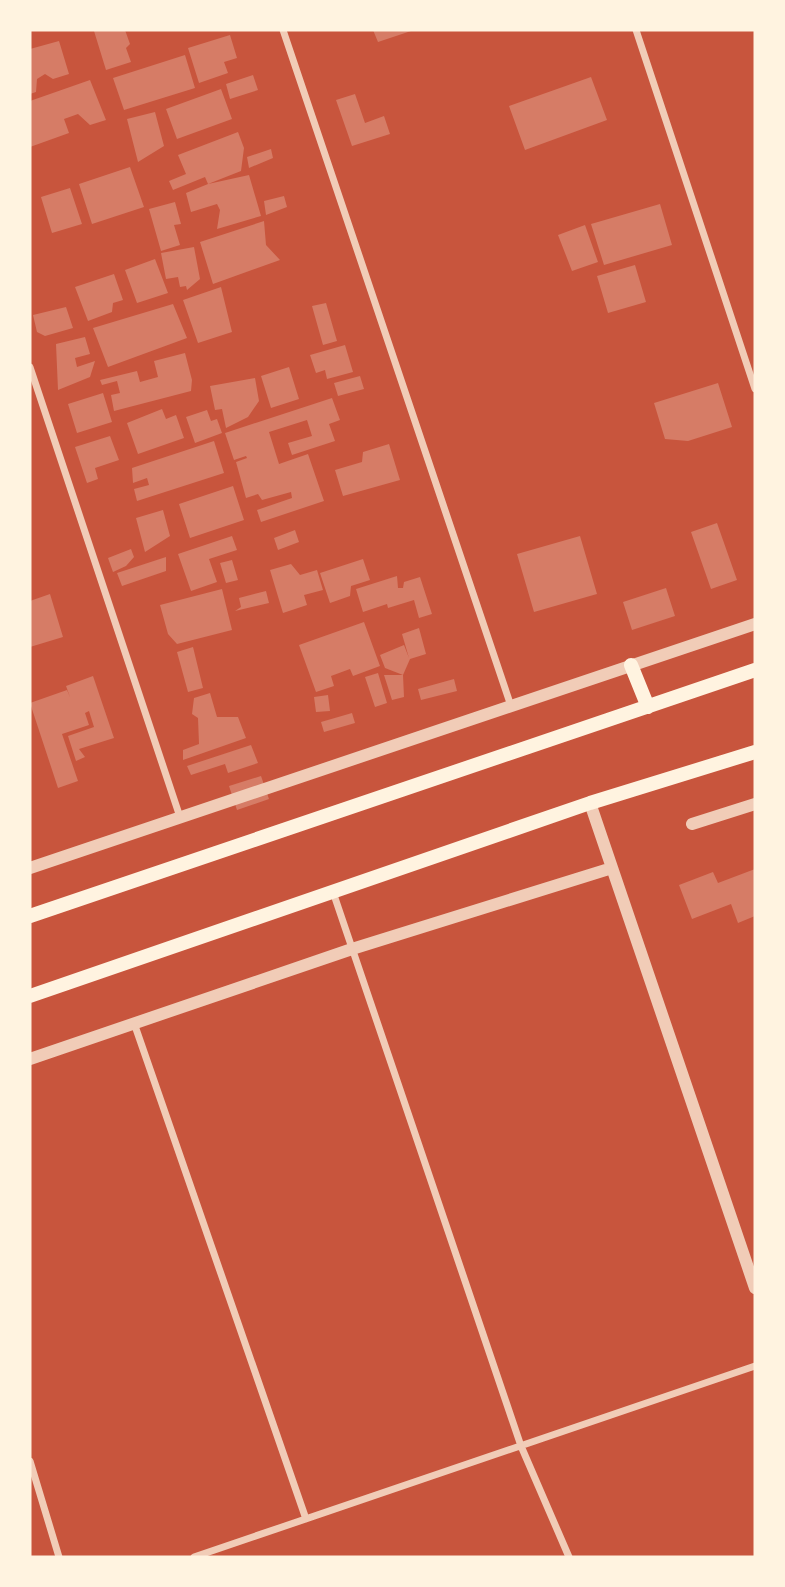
<svg xmlns="http://www.w3.org/2000/svg" width="785" height="1587" font-family="'IBM Plex Serif',serif">
<style>
.building{fill:#d67c66}
.lines{fill:none;stroke-linecap:round;stroke-linejoin:round}
.minor{stroke:#f1ccb7;stroke-width:7}
.tertiary{stroke:#f1ccb7;stroke-width:12}
.secondary{stroke:#fff3e0;stroke-width:14}
</style>
<rect width="100%" height="100%" fill="#c8553d"/>
<path class="building" d="M97,30H125L130,44L126,48L131,62L106,70L94,31Z
M373,30H414L378,42Z
M230,35L237,58L224,62L228,73L199,83L188,48Z
M59,41L69,74L53,79L45,74L37,79L36,92L30,94V49Z
M185,55L195,88L124,110L113,78Z
M253,75L258,90L230,99L226,84Z
M591,77L607,120L525,150L509,106Z
M90,80L106,120L90,125L78,114L64,119L69,133L30,147V101Z
M221,89L232,119L177,139L166,109Z
M355,94L365,123L384,116L390,134L352,146L336,100Z
M155,112L164,146L138,162L127,119Z
M238,132L244,148L241,171L208,184L205,177L173,190L169,181L186,174L178,155Z
M271,149L273,158L249,168L247,157Z
M130,167L144,207L92,224L79,184Z
M249,175L261,216L217,229L220,210L217,204L191,212L186,193L208,184Z
M70,188L82,224L52,233L41,197Z
M284,196L287,207L266,215L264,201Z
M175,202L181,224L174,225L180,245L161,251L149,209Z
M660,204L672,245L604,265L591,224Z
M264,221L266,245L280,260L213,284L200,242Z
M585,225L598,262L572,271L558,235Z
M194,247L200,279L187,290L186,286L180,287L178,277L166,279L161,253Z
M155,259L168,293L137,303L125,270Z
M635,265L646,302L608,313L597,276Z
M114,274L123,300L113,303L112,312L88,321L75,287Z
M221,287L232,332L198,343L183,300Z
M326,303L337,341L323,345L312,306Z
M173,304L187,338L108,367L93,328Z
M66,307L73,328L45,336L37,332L33,315Z
M85,337L90,354L75,358L77,367L95,361L90,377L58,390L56,344Z
M345,345L353,372L327,379L325,370L316,373L310,355Z
M185,353L192,380L191,391L114,411L111,395L120,393L117,381L102,385L100,380L137,371L140,382L158,377L154,361Z
M289,367L299,399L271,408L261,376Z
M360,376L364,389L338,396L334,383Z
M255,378L259,401L248,417L226,428L222,409L215,410L210,386Z
M718,383L732,427L688,441L665,439L654,403Z
M103,393L112,422L77,433L68,404Z
M332,398L340,420L329,424L335,441L292,455L288,443L312,436L307,420L269,432L279,464L308,454L324,501L261,522L257,510L292,498L291,492L262,500L258,494L246,498L236,462L247,458L246,456L234,460L225,433Z
M162,409L166,419L176,415L184,438L138,454L127,423Z
M207,410L211,421L217,419L222,433L195,443L186,417Z
M110,436L119,460L95,468L98,479L87,483L75,447Z
M214,441L224,473L137,501L134,489L149,485L147,478L133,483L132,468Z
M389,444L400,480L343,496L335,470L362,462L363,452Z
M233,486L244,520L190,538L179,504Z
M163,510L170,536L145,552L136,518Z
M717,523L737,580L711,589L691,532Z
M295,530L299,542L278,550L274,538Z
M232,536L237,550L209,559L217,582L191,591L178,554Z
M580,536L597,594L534,612L517,554Z
M131,549L134,557L126,566L113,572L108,558Z
M166,557V571L122,586L117,573Z
M363,559L370,580L351,586L350,596L330,603L320,573Z
M232,560L238,580L226,583L220,563Z
M291,564L300,575L317,570L323,590L304,595L307,605L283,613L270,570Z
M397,576L398,588H403L404,582L420,577L432,614L419,618L414,600L388,608L387,604L363,612L356,589Z
M666,588L675,616L632,630L623,602Z
M222,589L232,630L177,644L168,634L160,605Z
M266,591L269,603L235,611L241,607L239,598Z
M50,594L63,637L30,647V601Z
M364,622L380,666L353,676L350,669L331,676L334,686L316,692L299,645Z
M419,628L426,654L410,659L403,675L404,697L392,700L384,675H403L385,668L380,655L404,645L409,658L402,634Z
M193,647L203,688L188,692L177,652Z
M378,673L387,703L375,707L365,677Z
M93,676L114,738L79,749L85,757L76,761L68,736L94,727L89,711L85,713L89,725L62,734L78,781L58,788L30,703L67,690L70,697L66,686Z
M454,679L457,691L421,700L418,689Z
M210,693L217,717H238L246,738L183,760V750L199,744L198,718L192,714L194,698Z
M328,695L330,711L316,712L314,697Z
M352,713L355,723L324,732L321,722Z
M251,745L258,763L228,773L225,764L191,775L187,766Z
M261,776L269,799L237,810L229,786Z
M755,869V916L738,923L731,904L692,919L679,885L713,872L718,883Z"/>
<g class="lines">
<path class="minor" d="M283,30L511,706
M636,30L755,389
M30,367L180,817
M333,892L521,1446L569,1557
M134,1023L306,1519
M30,1461L59,1557
M194,1557L755,1366"/>
<path class="tertiary" d="M590,803L755,1288
M692,824L755,804
M30,868L755,624
M30,1059L352,949L612,868"/>
<path class="secondary" d="M631,665L648,707
M30,916L755,670
M30,996L590,803L755,752"/>
</g>
<rect width="785" height="1587" fill="none" stroke="#fff3e0" stroke-width="63"/>
</svg>
